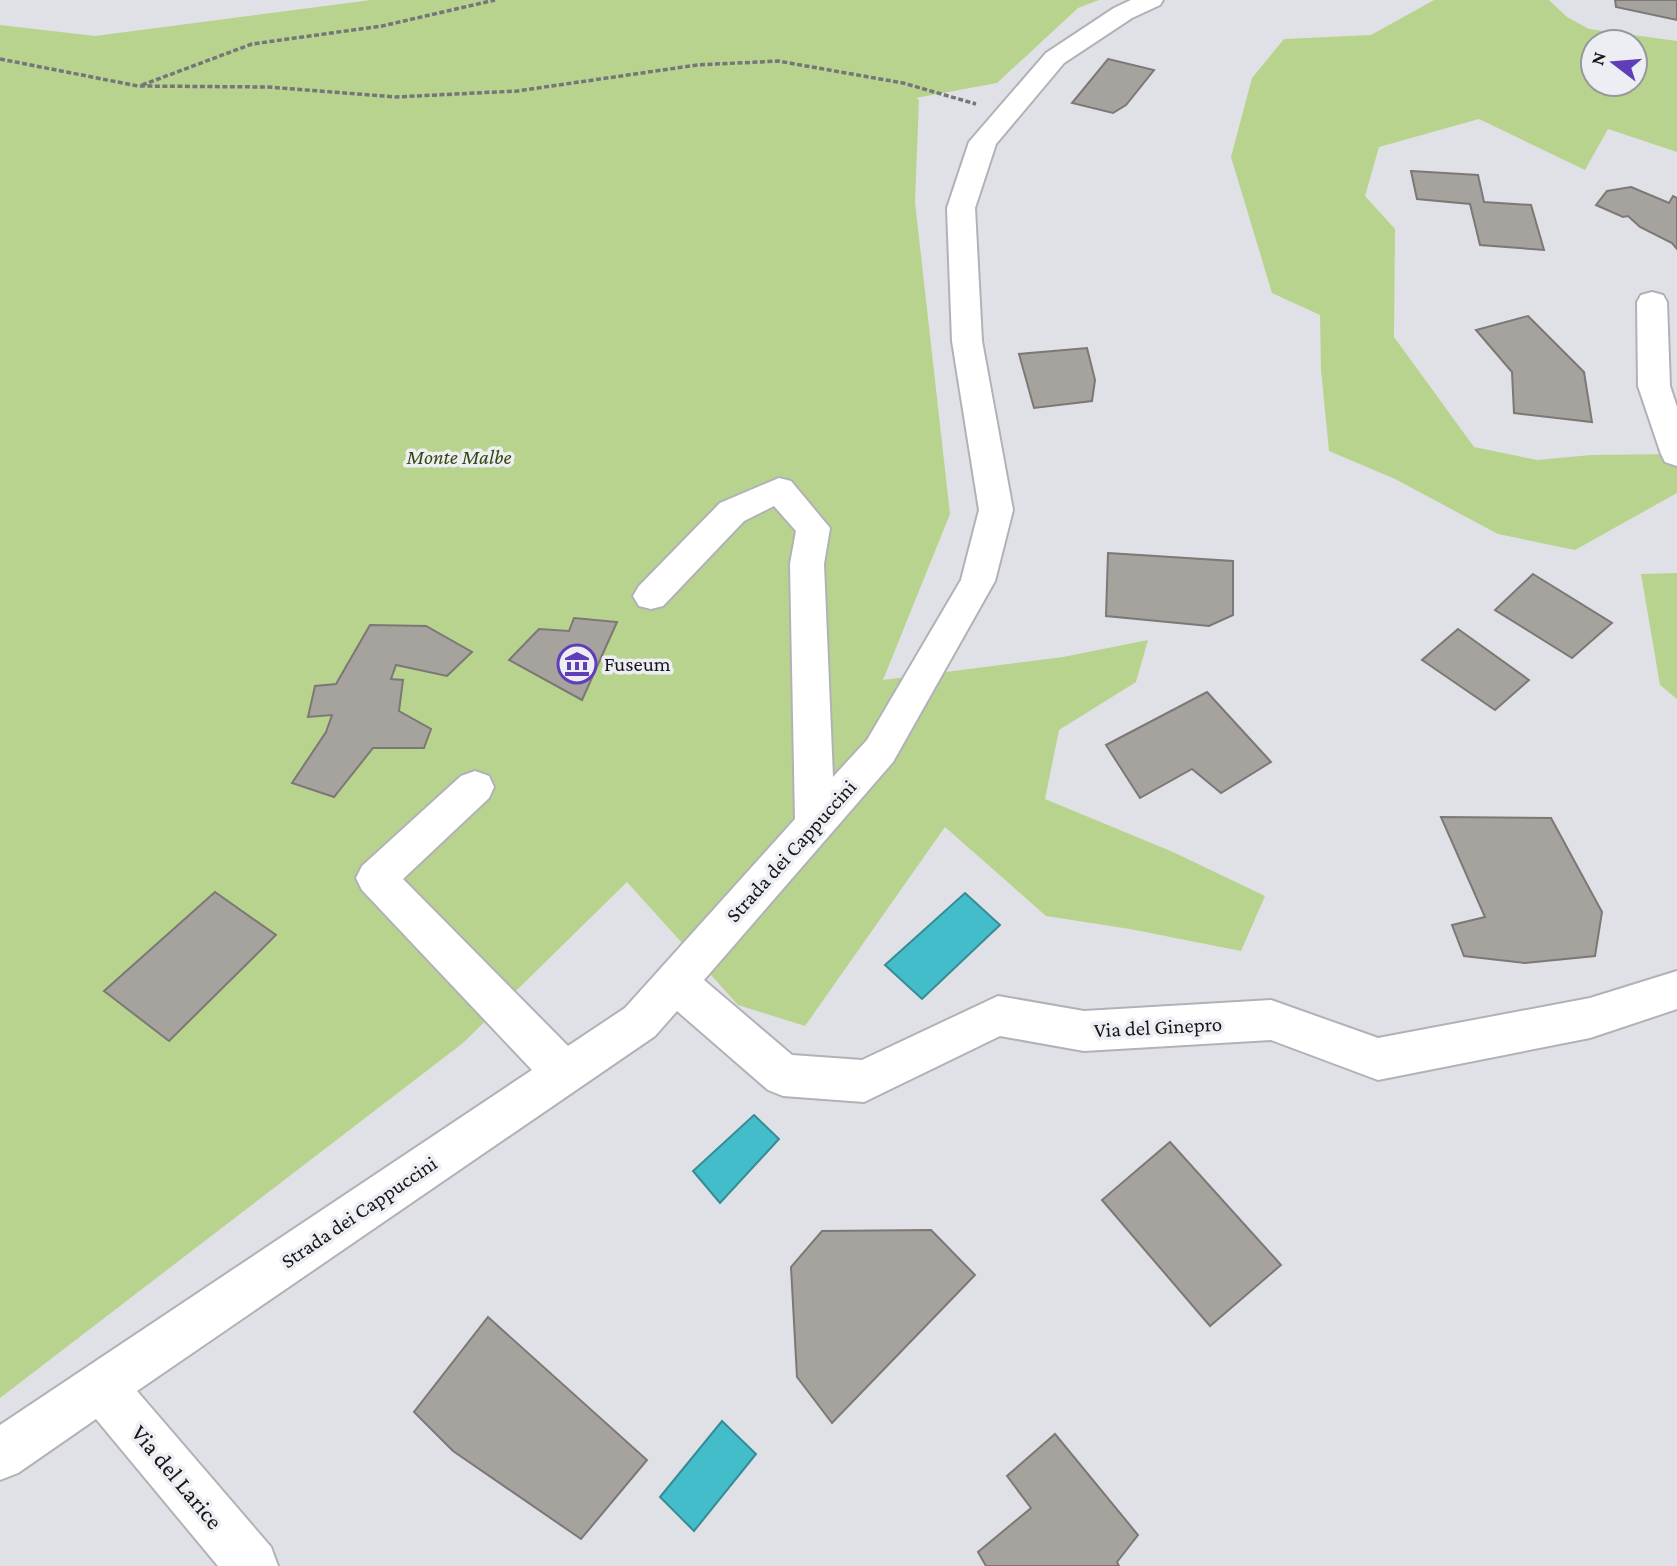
<svg xmlns="http://www.w3.org/2000/svg" width="1677" height="1566" font-family="'Crimson Pro',serif">
<style>
.green{fill:#b8d38d;fill-rule:evenodd}
.water{fill:#43bdc9;stroke:#368b94;stroke-width:2}
.building{fill:#a6a39f;stroke:#7b7875;stroke-width:2}
.lines{fill:none;stroke-linecap:round;stroke-linejoin:round}
.minor-casing{stroke:#b1b2b7;stroke-width:4}
.path{stroke:#757679;stroke-width:3.5;stroke-dasharray:5 2.5;stroke-linecap:butt}
.minor{fill:#fff;fill-rule:evenodd}
.labels{text-anchor:middle;stroke-width:7;stroke-linejoin:round;paint-order:stroke}
.park-label{font-size:21px;font-style:italic;fill:#364710;stroke:#edeef3}
.poi-label{font-size:21px;fill:#171719;stroke:#edeef3;text-anchor:start}
.street-label{font-size:21px;fill:#171719;stroke:#edeef3}
.near-street-label{font-size:24px;fill:#171719;stroke:#edeef3}
</style>
<rect width="100%" height="100%" fill="#e0e1e6"/>
<path class="green" d="M371,0H1099L1078,8L997,83L916,98L919,100L915,202L950,514L883,680L1063,657L1148,640L1136,682L1059,730L1045,799L1173,852L1265,896L1241,951L1130,929L1046,916L945,827L805,1026L738,1005L627,882L463,1043L0,1398V25L95,36Z
M1434,0H1549L1567,17L1589,29L1677,41V152L1608,129L1585,170L1479,119L1379,147L1365,196L1395,229L1394,337L1474,447L1537,460L1591,455L1677,454V493L1575,550L1498,534L1395,479L1329,451L1321,370L1320,315L1272,293L1231,157L1252,78L1284,39L1371,35ZM1593,42H1635V84H1593Z
M1677,573V699L1660,685L1641,574Z"/>
<path class="water" d="M965,893L1000,925L922,999L885,965Z
M754,1115L779,1139L720,1203L693,1171Z
M722,1421L756,1454L694,1531L660,1497Z"/>
<path class="building" d="M1615,0H1677V20L1616,7Z
M1108,59L1154,70L1126,105L1113,113L1072,103Z
M1411,171L1478,175L1484,202L1531,205L1544,250L1480,245L1470,204L1417,199Z
M1631,187L1669,203L1673,196L1677,198V249L1672,243L1640,227L1628,216L1623,217L1596,205L1607,191Z
M1528,316L1584,372L1592,422L1514,413L1512,372L1476,330Z
M1087,348L1095,380L1092,401L1034,408L1019,354Z
M1108,553L1233,561V615L1209,626L1106,616Z
M1533,574L1612,623L1572,658L1495,610Z
M574,618L617,622L582,700L509,660L539,629L569,631Z
M370,625L426,626L472,652L447,676L396,665L391,679L403,680L399,711L431,729L424,748H373L334,797L292,783L326,732L332,715L308,717L315,686L336,684Z
M1458,629L1529,680L1495,710L1422,660Z
M1207,692L1271,762L1221,793L1192,769L1140,798L1106,745Z
M1441,817L1551,818L1602,912L1595,956L1525,963L1464,956L1452,925L1485,917Z
M215,892L276,935L169,1041L104,991Z
M1170,1142L1281,1265L1210,1326L1102,1200Z
M931,1230L975,1275L832,1423L797,1377L791,1267L822,1231Z
M488,1317L647,1460L581,1539L453,1451L414,1412Z
M1055,1434L1138,1535L1117,1562L1119,1566H986L978,1552L1031,1508L1007,1476Z"/>
<g class="lines">
<defs>
<path id="minor" d="M1131,0H1163L1160,5L1132,18L1064,63L996,144L975,208L982,341L1013,510L995,581L893,762L704,980L792,1055L862,1060L998,996L1084,1011L1271,1000L1378,1038L1590,998L1677,971V1009L1590,1038L1378,1080L1271,1040L1084,1051L1000,1036L864,1102L783,1096L768,1090L677,1011L655,1036L137,1391L271,1547L278,1566H218L96,1419L18,1473L0,1480V1425L532,1070L362,890L356,878L362,866L461,776L475,771L489,776L494,787L489,798L403,879L568,1046L625,1008L795,819L790,564L796,531L774,506L744,521L663,606L651,609L639,606L633,596L639,586L720,503L779,478L791,481L830,528L824,564L833,777L867,740L961,580L979,510L952,341L947,208L969,142L1046,53L1114,8Z
M1652,292L1663,295L1667,302L1670,386L1677,407V466L1665,462L1661,454L1638,386L1637,302L1641,295Z"/>
</defs>
<use href="#minor" class="minor-casing"/>
<path class="path" d="M0,59L138,86L268,87L396,97L517,91L697,65L778,61L903,83L976,104
M142,85L252,44L382,26L495,0"/>
<use href="#minor" class="minor"/>
</g>
<defs>
<symbol id="museum-ring" viewBox="-11 -11 22 22"><circle r="9.5" fill="#edeef3" stroke="#603eb7" stroke-width="1.5"/><path d="M0-6L6-3V-2H-6V-3ZM-5-1h2V3h-2ZM-1-1h2V3h-2ZM3-1h2V3H3ZM-6 4H6V6H-6Z" fill="#603eb7"/></symbol>
</defs>
<g fill-rule="evenodd">
<use href="#museum-ring" x="555" y="642" width="44" height="44"/>
</g>
<g class="labels">
<g class="park-label">
<text x="459" y="464">Monte Malbe</text>
</g>
<g class="poi-label">
<text x="604" y="671">Fuseum</text>
</g>
<g class="street-label">
<text transform="translate(791 851) rotate(-48)" y="7">Strada dei Cappuccini</text>
<text transform="translate(1158 1027) rotate(-3)" y="7">Via del Ginepro</text>
<text transform="translate(359 1212) rotate(-34)" y="7">Strada dei Cappuccini</text>
</g>
<g class="near-street-label">
<text transform="translate(177 1477) rotate(50)" y="8">Via del Larice</text>
</g>
</g>
<g transform="translate(1614 63) rotate(286)"><circle r="33" fill="#edeef3" stroke="#97989c" stroke-width="2"/>
<path d="M0-5L12 26L0 18L-12 26Z" fill="#603eb7"/>
<text y="-10" font-size="19" font-weight="bold" text-anchor="middle" fill="#171719">N</text>
</g>
</svg>
